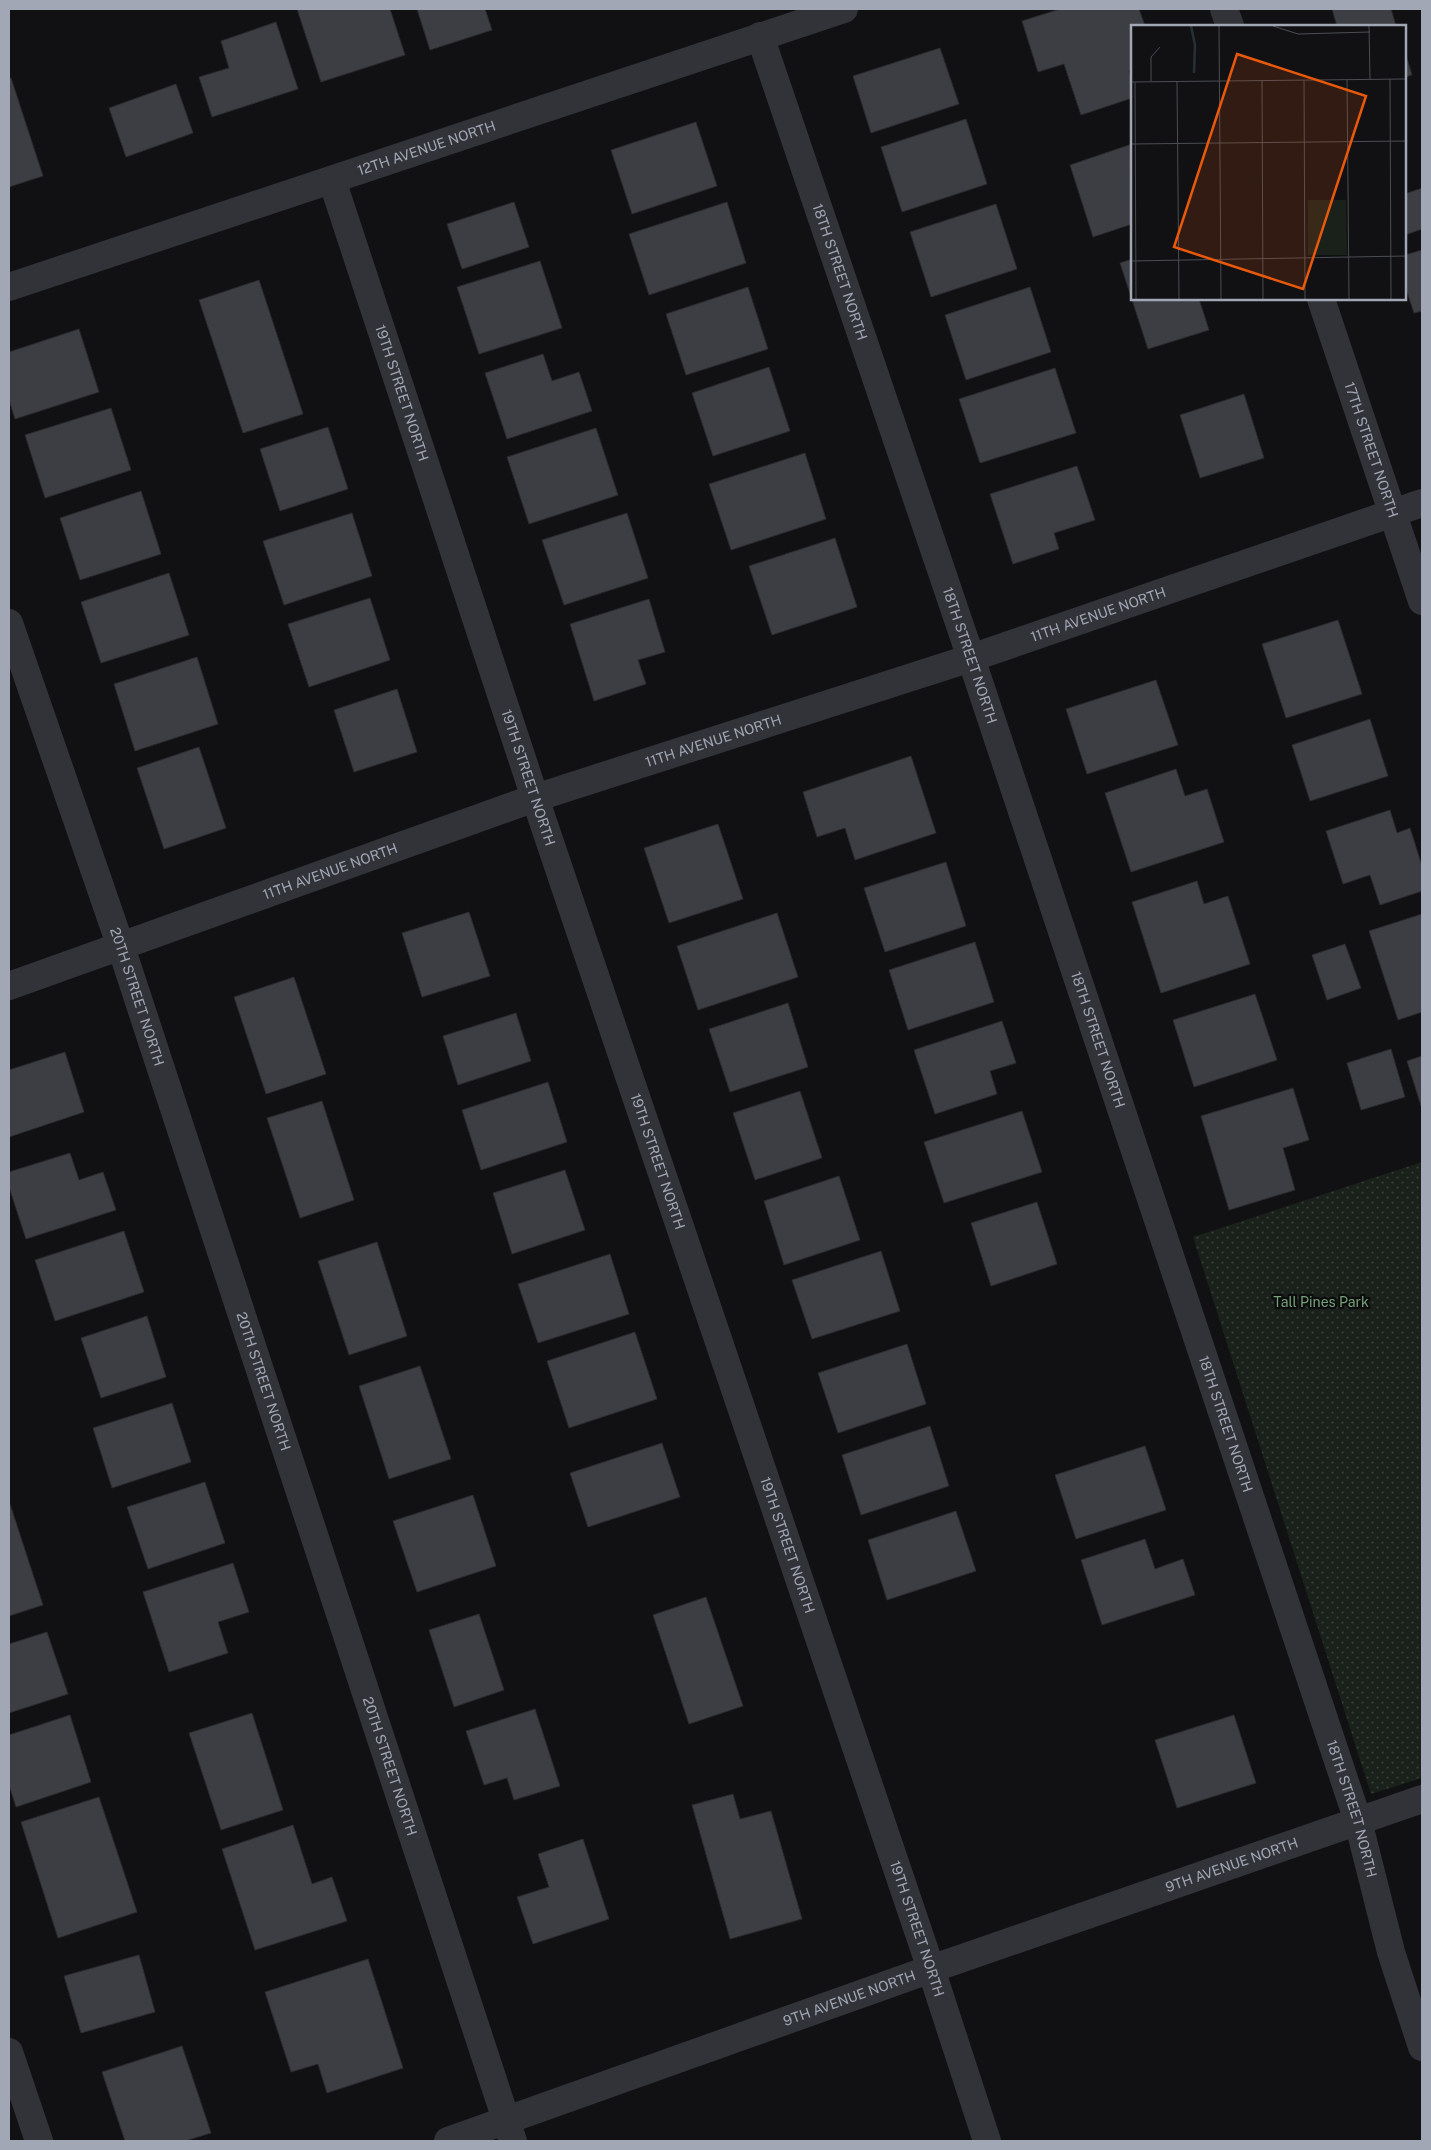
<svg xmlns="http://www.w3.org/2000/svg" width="1431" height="2150" font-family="'Public Sans',sans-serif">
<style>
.green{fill:url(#green-dots)}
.building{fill:#3d3e43;stroke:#2b2b2f}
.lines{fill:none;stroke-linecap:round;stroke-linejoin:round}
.minor{stroke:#323338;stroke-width:28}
.labels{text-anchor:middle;stroke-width:4.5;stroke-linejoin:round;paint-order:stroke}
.street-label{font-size:14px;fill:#a1a7b5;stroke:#0c0c0e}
.park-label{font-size:14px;fill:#76a178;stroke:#0c0c0e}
.inset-river{fill:none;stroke:#273037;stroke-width:2.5}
.inset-road{fill:none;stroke:#4b4d54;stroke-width:1}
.view{fill:#e8590c;fill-opacity:0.15;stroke:#e8590c;stroke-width:2.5}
.inset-edge{fill:none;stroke:#a1a7b5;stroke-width:2.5}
</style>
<defs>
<pattern id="green-dots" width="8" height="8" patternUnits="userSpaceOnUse" patternTransform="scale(1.25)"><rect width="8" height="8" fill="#19211a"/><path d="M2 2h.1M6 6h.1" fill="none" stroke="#373e39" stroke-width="1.8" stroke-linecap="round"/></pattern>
</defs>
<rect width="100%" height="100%" fill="#111113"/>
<path class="green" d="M1422,1162V1778L1371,1794L1193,1237Z"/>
<path class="building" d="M297,9H390L405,55L321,82Z
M417,9H485L492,30L430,50Z
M1060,9H1139L1145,26H1132V70L1129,71L1132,80V98L1081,115L1064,64L1038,72L1022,21Z
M1332,9H1391L1396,26H1337Z
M276,22L298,89L212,117L199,77L229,68L221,41Z
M940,48L959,104L871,133L853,76Z
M1405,52L1412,75L1405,77Z
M9,78H11L43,176L9,187Z
M176,84L193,133L126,157L109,108Z
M966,119L987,184L902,212L881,147Z
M696,122L717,186L632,214L611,150Z
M1132,144V224L1093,237L1070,165Z
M1422,188V229L1405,235V194Z
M514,202L529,247L462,269L447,224Z
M727,202L746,263L649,295L629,234Z
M996,204L1017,269L931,297L910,232Z
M1422,250V311L1414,313L1405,286V255Z
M1132,259V299H1199L1209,330L1148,349L1120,263Z
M540,261L562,328L479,354L457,287Z
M259,280L303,414L243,433L199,300Z
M748,287L768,349L686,375L666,314Z
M1030,287L1051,352L966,380L945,315Z
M79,329L99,392L15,419L9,400V352Z
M543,354L552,381L579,372L592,411L507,439L485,373Z
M769,367L790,431L713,456L692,393Z
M1055,368L1076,433L980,463L959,399Z
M1244,394L1264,458L1200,478L1180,415Z
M111,408L131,470L45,498L25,435Z
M328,427L348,489L280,511L260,449Z
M596,428L618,495L529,524L507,457Z
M805,453L826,519L731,550L709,484Z
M1077,466L1095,520L1054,533L1059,549L1013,564L990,494Z
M141,491L161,554L80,580L60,518Z
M352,513L372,576L284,605L263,541Z
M627,513L648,578L564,605L542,540Z
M835,538L857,607L772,635L749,566Z
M169,573L189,635L101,663L81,602Z
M370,598L390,660L309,687L288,624Z
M649,599L665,652L638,660L646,684L594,701L570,624Z
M1338,620L1362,694L1286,718L1262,644Z
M197,657L218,724L135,751L114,684Z
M1156,680L1178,745L1087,774L1066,709Z
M397,689L417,752L354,772L334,710Z
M1370,719L1388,776L1310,801L1292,745Z
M199,747L226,828L164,849L137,768Z
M911,756L936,833L855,860L845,828L817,837L803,792Z
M1176,769L1185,796L1207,789L1224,842L1131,872L1105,793Z
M1390,810L1397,833L1410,828L1422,866V891L1380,905L1370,875L1343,884L1326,831Z
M718,824L743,899L669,923L644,848Z
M946,862L966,926L885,952L864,888Z
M1197,881L1204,904L1228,896L1250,964L1161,993L1132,902Z
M469,912L490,976L422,997L402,933Z
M777,913L798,977L698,1010L677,946Z
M1422,914V1012L1398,1020L1369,931Z
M975,942L994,1002L908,1030L889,970Z
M1345,944L1361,988L1327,1000L1312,955Z
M294,977L326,1074L266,1094L234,997Z
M1255,994L1277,1060L1194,1087L1173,1020Z
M788,1003L808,1067L730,1092L709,1029Z
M516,1013L531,1061L458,1085L443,1036Z
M1002,1021L1016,1063L990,1071L997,1094L935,1114L914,1050Z
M1391,1049L1405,1097L1361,1110L1347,1063Z
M65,1052L84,1112L9,1137V1070Z
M1422,1056V1109L1407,1061Z
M548,1082L567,1142L481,1170L462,1110Z
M1293,1088L1309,1140L1283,1148L1295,1190L1229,1210L1201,1116Z
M800,1091L822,1158L755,1180L733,1113Z
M322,1101L354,1200L300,1218L267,1118Z
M1022,1111L1042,1172L944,1203L924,1142Z
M70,1153L79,1180L103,1172L116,1210L26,1239L9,1187V1172Z
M565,1170L585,1230L512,1254L493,1193Z
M839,1176L860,1240L784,1265L764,1201Z
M1037,1202L1057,1264L991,1286L971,1223Z
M124,1231L144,1292L55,1321L35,1260Z
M377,1242L407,1336L349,1355L318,1261Z
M881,1251L900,1311L812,1339L792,1280Z
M610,1254L629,1314L538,1343L518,1284Z
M147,1316L166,1377L101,1398L81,1338Z
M635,1332L657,1399L569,1428L547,1361Z
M907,1344L926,1404L838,1433L818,1373Z
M420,1366L451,1459L389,1479L359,1386Z
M172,1403L191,1462L112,1488L93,1428Z
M930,1426L949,1486L861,1515L842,1455Z
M662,1443L680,1497L588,1527L570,1473Z
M1145,1446L1166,1510L1076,1539L1055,1475Z
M205,1482L225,1543L148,1569L127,1507Z
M473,1495L496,1566L417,1592L393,1521Z
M9,1501L43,1605L9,1616Z
M956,1511L976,1571L887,1600L868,1540Z
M1145,1539L1155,1569L1183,1559L1195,1595L1102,1625L1081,1560Z
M233,1563L249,1612L218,1622L228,1653L169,1672L143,1592Z
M706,1597L743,1706L689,1724L653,1615Z
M479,1614L504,1690L454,1707L429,1630Z
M47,1632L68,1694L9,1713V1644Z
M535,1709L560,1786L514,1800L507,1778L484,1785L466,1731Z
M252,1713L283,1810L221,1830L189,1733Z
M70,1715L91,1782L16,1807L9,1785V1735Z
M1234,1715L1256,1783L1177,1808L1155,1740Z
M733,1794L740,1819L771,1811L802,1919L730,1939L692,1805Z
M99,1797L137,1912L58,1938L21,1822Z
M293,1825L312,1884L332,1877L347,1921L255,1950L222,1849Z
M583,1839L609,1919L533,1944L517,1897L549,1887L538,1854Z
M139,1955L155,2012L81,2033L64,1976Z
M368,1959L403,2068L327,2093L318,2064L291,2072L265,1992Z
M182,2046L211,2133L185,2141H125L102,2072Z"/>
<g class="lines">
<g class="minor">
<path d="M1224,9L1230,26"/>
<path id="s1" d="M760,36L971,658L1358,1821L1391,1952L1422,2047"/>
<path id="s2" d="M332,180L535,798L931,1969L987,2141"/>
<path id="s3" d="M9,287L844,9"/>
<path id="s4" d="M1321,299L1422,601"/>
<path id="s5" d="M9,623L121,947L513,2141"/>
<path id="s6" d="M9,986L535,798L971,658L1422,503"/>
<path d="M9,2052L39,2141"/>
<path id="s7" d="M448,2141L931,1969L1422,1799"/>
</g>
</g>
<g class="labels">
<g class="street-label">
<text dy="5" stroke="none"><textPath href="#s3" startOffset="440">12TH AVENUE NORTH</textPath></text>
<text dy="5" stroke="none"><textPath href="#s1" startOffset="249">18TH STREET NORTH</textPath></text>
<text dy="5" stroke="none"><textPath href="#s2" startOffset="224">19TH STREET NORTH</textPath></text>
<text dy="5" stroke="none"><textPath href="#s4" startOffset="159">17TH STREET NORTH</textPath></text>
<text dy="5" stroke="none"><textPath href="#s6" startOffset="1151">11TH AVENUE NORTH</textPath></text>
<text dy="5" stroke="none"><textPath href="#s1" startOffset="654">18TH STREET NORTH</textPath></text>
<text dy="5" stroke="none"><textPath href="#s6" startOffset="746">11TH AVENUE NORTH</textPath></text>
<text dy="5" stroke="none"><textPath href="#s2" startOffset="629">19TH STREET NORTH</textPath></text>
<text dy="5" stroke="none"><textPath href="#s6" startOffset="341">11TH AVENUE NORTH</textPath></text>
<text dy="5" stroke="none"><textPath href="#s5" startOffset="395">20TH STREET NORTH</textPath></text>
<text dy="5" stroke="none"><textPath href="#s1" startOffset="1059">18TH STREET NORTH</textPath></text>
<text dy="5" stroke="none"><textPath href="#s2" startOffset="1034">19TH STREET NORTH</textPath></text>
<text dy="5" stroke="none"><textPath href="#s5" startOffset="800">20TH STREET NORTH</textPath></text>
<text dy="5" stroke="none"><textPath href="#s1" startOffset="1464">18TH STREET NORTH</textPath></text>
<text dy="5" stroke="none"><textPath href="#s2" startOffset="1439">19TH STREET NORTH</textPath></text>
<text dy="5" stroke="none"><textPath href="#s5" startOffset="1205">20TH STREET NORTH</textPath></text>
<text dy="5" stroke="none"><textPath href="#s1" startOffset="1869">18TH STREET NORTH</textPath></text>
<text dy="5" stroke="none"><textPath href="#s7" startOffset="831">9TH AVENUE NORTH</textPath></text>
<text dy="5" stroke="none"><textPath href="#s2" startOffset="1844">19TH STREET NORTH</textPath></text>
<text dy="5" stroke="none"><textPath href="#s7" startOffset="426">9TH AVENUE NORTH</textPath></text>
</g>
<g class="park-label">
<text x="1321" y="1307">Tall Pines Park</text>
</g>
</g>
<g transform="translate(1131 25)">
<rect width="275" height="275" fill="#111113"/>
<path d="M177,175H215L216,230H177Z" fill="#19211a"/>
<path class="inset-river" d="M60,1L64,20L63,48"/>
<path class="inset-road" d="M88,1L90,274M142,1L167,9L239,7M238,1L239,54M259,54L260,274M131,55L132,274M173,55L174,274M216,55L218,274M20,56V32L29,22M46,56L48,274M0,57L275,54M4,57L5,274M0,119L275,116M0,236L275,231"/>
<path class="view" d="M106,29L235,71L172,264L43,222Z"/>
<rect width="275" height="275" class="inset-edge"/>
</g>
<rect width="1431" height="2150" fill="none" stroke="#a1a7b5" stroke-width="20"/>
</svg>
